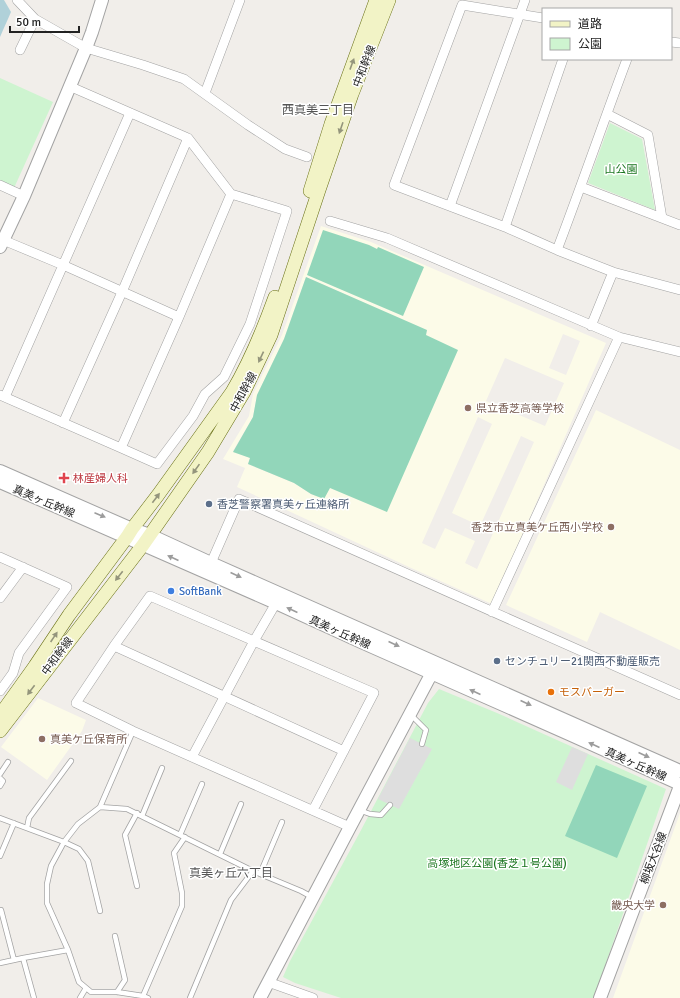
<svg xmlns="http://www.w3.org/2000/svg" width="680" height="998" font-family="Signika,'Noto Sans JP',sans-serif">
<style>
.education{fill:#fcfbe8;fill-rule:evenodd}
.park{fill:#cef4d0}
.pitch{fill:#92d6ba}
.parking{fill:#dedede}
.water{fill:#b0d1d9}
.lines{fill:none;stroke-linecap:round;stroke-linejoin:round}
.service-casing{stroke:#a3a3a3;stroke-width:6}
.minor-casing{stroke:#a3a3a3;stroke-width:10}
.tertiary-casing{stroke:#a3a3a3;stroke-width:14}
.secondary-casing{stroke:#676f13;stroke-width:14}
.service{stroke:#fff;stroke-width:4.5}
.minor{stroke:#fff;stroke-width:9}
.tertiary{stroke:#fff;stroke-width:12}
.secondary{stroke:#f2f3c6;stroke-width:13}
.oneway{fill:#94957c}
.oneway2{fill:#9c9c9c}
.education-dot{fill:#8d6e63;stroke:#fff;stroke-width:1.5}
.health-dot{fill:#e0444e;stroke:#fff;stroke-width:1.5}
.service-dot{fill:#5c6f8a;stroke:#fff;stroke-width:1.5}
.shop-dot{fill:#3f7fe0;stroke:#fff;stroke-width:1.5}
.food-dot{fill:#e8710a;stroke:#fff;stroke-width:1.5}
.labels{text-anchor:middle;stroke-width:3;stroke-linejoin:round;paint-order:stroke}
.street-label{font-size:11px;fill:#222;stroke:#fff}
.park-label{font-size:11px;fill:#1a761f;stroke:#fff}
.education-label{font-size:11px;fill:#785e54;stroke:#fff;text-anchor:start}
.health-label{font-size:11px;fill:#be3a42;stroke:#fff;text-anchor:start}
.service-label{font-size:11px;fill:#4e5e75;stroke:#fff;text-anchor:start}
.shop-label{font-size:11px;fill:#366cbe;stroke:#fff;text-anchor:start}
.food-label{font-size:11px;fill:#c56008;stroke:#fff;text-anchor:start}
.neighbourhood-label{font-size:12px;fill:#555;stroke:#fff}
</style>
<rect width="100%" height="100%" fill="#f1eeea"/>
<path class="education" d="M321,226L371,242L606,343L492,604L409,567L237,487L245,468L223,459L249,416L253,394L282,335ZM306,277L427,331L330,487L324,499L311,494L294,483L248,464L250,458L233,451L253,417L257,395L284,339ZM563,334L580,341L566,375L549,368ZM505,358L564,383L545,426L486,401ZM478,417L492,424L452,513L480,526L521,436L534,442L477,569L465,563L475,541L445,528L435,549L422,543Z
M596,410L680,450V650L600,612L587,642L506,605Z
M38,698L86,720L82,731L47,780L1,747Z
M680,813V998H613Z"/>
<path class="park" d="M0,78L53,102L14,188L0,181Z
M610,123L642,139L655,210L588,183Z
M439,689L497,713L666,789L594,998H341L295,983L283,977L290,961L360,832L428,703Z"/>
<path class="pitch" d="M323,230L369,245L377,249L378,247L424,267L403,316L307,275Z
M306,277L427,330L426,335L458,350L387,512L330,488L324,499L311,494L294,483L248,464L250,458L233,452L253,417L257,395L284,339Z
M596,765L647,786L617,858L565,836Z"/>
<path class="parking" d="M410,738L432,749L399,809L378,799Z
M572,747L588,754L572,790L556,782Z"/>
<path class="water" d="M0,0H4L11,12L0,37Z"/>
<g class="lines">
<defs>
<path id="service" d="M411,715L426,730L422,744
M133,731L100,807L78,824L64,842L51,866L47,884V903L68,950L79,982L91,992H117L143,996L148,998
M0,774L8,762
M0,778L3,781L0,786
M100,807L127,809L253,871L301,891L312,897
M359,810L370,814L381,815L390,805
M137,813L125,835L137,886
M142,816L162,768
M0,818L64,842L79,849L88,861L100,911
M27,828L29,818L71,761
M180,835L202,784
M220,854L241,804
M0,856L14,823
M260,874L282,822
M1,910L14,960
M115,936L125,980L117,992
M23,958L34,998
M0,963L23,958L68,950
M143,996L182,906V893L174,853L185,837
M80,998L86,988
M190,998L231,900L253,871"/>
<path id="minor" d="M17,0L35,19L86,48L143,65L184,79L248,125L285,149L307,157
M543,18L462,5L394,185L505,227L557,250L613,272L680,290
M671,42L680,43
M20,50L35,19
M69,86L188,138L231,194L287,211L250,324L224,377L205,394L193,416L157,464L121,448
M205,93L240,0
M607,114L648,135L662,218
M0,185L24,196
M581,187L680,225
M450,206L525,0
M330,221L387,238L619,337L680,352
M505,227L563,59
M3,240L63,265L179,317
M557,250C581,187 603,123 627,59
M591,326L613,272
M0,395L121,448L179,317L231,194
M5,397L130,113
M63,423L122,292L188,138
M0,557L67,587L19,653L13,673L0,691
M211,563L239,499L680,695
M0,598L23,567
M492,612L619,337
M114,646L344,751
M192,757L254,641L276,603
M313,810L374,693L150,596L114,646L76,703L133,731L350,827
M268,982L313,998"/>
<path id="tertiary" d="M0,247L24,196L86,48L92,32L102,0
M0,471L132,529L150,535L211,563L680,771
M0,482L276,603L361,642L569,734L680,784
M260,998L350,827L435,667
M600,998L680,786"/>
<path id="secondary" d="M310,191L331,124L376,0
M0,715L35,666L69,615L127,537L132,529L158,495L232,392C250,362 263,330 275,297
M0,731L143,545L208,452L244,392L271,335L319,190L352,94L389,0"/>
</defs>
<use href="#service" class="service-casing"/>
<use href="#minor" class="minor-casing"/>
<use href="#tertiary" class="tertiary-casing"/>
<use href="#secondary" class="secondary-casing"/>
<use href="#service" class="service"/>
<use href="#minor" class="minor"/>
<use href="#tertiary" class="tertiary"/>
<use href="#secondary" class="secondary"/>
</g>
<defs><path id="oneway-solid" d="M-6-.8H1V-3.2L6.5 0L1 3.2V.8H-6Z"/></defs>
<g class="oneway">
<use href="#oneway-solid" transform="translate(352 64) rotate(-70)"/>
<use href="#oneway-solid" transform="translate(341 128) rotate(109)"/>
<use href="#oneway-solid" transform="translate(261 357) rotate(115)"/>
<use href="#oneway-solid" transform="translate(196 469) rotate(125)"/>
<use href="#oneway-solid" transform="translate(156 498) rotate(-53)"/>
<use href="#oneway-solid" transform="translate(119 576) rotate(128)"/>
<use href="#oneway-solid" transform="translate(54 637) rotate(-56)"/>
<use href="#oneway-solid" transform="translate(31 690) rotate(127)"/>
</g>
<g class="oneway2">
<use href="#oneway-solid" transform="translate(100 515) rotate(23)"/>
<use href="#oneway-solid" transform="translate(173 558) rotate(-156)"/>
<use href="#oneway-solid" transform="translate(236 575) rotate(24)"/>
<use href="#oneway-solid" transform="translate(292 610) rotate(-155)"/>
<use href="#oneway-solid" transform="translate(394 644) rotate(24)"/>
<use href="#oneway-solid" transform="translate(475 692) rotate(-156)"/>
<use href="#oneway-solid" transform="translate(526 703) rotate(24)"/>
<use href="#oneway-solid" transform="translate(594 745) rotate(-156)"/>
<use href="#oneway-solid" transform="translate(644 755) rotate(24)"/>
</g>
<g class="education-dot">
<circle cx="468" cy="408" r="4"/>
<circle cx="611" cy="527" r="4"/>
<circle cx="42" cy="739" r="4"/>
<circle cx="663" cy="905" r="4"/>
</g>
<path class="health-dot" d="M62 472h4v4h4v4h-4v4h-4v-4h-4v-4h4z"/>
<g class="service-dot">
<circle cx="209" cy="504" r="4"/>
<circle cx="497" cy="661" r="4"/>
</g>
<circle class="shop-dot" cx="171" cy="591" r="4"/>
<circle class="food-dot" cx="551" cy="692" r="4"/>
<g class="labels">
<g class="street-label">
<text transform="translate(364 66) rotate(-69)" y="4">中和幹線</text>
<text transform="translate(243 392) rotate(-62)" y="4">中和幹線</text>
<text transform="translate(44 501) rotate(23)" y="4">真美ヶ丘幹線</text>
<text transform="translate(340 632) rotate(24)" y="4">真美ヶ丘幹線</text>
<text transform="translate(57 656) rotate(-53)" y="4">中和幹線</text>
<text transform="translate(636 764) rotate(24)" y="4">真美ヶ丘幹線</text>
<text transform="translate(653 858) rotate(-69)" y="4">柳坂大谷線</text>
</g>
<g class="park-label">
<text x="621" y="173">山公園</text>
<text x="497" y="867">高塚地区公園(香芝１号公園)</text>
</g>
<g class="education-label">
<text x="476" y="412">県立香芝高等学校</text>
<text x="603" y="531" text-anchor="end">香芝市立真美ケ丘西小学校</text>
<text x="50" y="743">真美ケ丘保育所</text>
<text x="655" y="909" text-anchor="end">畿央大学</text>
</g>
<g class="health-label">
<text x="73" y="482">林産婦人科</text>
</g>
<g class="service-label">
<text x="217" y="508">香芝警察署真美ヶ丘連絡所</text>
<text x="505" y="665">センチュリー21関西不動産販売</text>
</g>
<g class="shop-label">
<text x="179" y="595">SoftBank</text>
</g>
<g class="food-label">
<text x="559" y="696">モスバーガー</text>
</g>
<g class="neighbourhood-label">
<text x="318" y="114">西真美三丁目</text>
<text x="231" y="877">真美ヶ丘六丁目</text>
</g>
</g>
<rect x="542" y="8" width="130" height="52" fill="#ffffff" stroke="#a7a7a7"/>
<rect x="550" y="21" width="20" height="6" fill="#f2f3c6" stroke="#a7a7a7"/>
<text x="578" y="28" font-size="12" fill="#222222">道路</text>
<rect x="550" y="38" width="20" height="12" fill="#cef4d0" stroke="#a7a7a7"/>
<text x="578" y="48" font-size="12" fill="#222222">公園</text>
<path d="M10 26v6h69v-6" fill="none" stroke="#222222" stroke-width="2"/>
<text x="16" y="26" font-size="12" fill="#222222" stroke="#ffffff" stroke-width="3" paint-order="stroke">50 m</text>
</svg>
